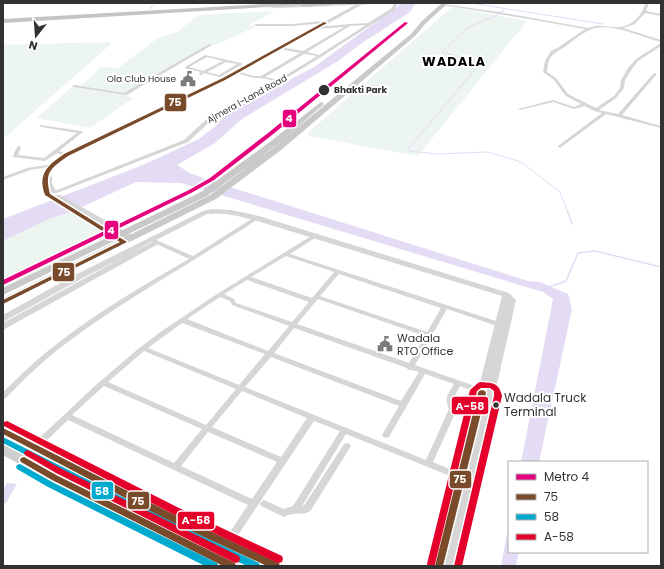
<svg xmlns="http://www.w3.org/2000/svg" width="664" height="569" font-family="Poppins,sans-serif">
<style>
.green{fill:#ecf5f0}
.water{fill:#e3dcf4}
.lines{fill:none;stroke-linecap:round;stroke-linejoin:round}
.stream-far1{stroke:#e3dcf4;stroke-width:1}
.stream{stroke:#e3dcf4;stroke-width:1.5}
.minor{fill:#d6d6d6;fill-rule:evenodd}
.tertiary{fill:#d6d6d6;fill-rule:evenodd}
.secondary{fill:#cfcfcf;fill-rule:evenodd}
.primary{fill:#c9c9c9;fill-rule:evenodd}
.motorway{fill:#c4c4c4;fill-rule:evenodd}
.bus-1-casing{stroke:#fff;stroke-width:3}
.bus-2-casing{stroke:#fff;stroke-width:3}
.bus-3-casing{stroke:#fff;stroke-width:3}
.bus-1{fill:#7a4b2a;fill-rule:evenodd}
.bus-2{fill:#00a9ce;fill-rule:evenodd}
.bus-3{fill:#e4002b;fill-rule:evenodd}
.metro-1-casing{stroke:#fff;stroke-width:3}
.metro-1{fill:#e5007d;fill-rule:evenodd}
.stop-dot{fill:#323232;stroke:#fff;stroke-width:1.5}
.labels{text-anchor:middle;stroke-width:4;stroke-linejoin:round;paint-order:stroke}
.far-poi-label{font-size:9px;fill:#323232;stroke:#fff;text-anchor:end}
.far-stop-label{font-size:9px;font-weight:bold;fill:#323232;stroke:#fff;text-anchor:start}
.far-street-label{font-size:9px;fill:#323232;stroke:#fff}
.poi-label{font-size:11px;fill:#323232;stroke:#fff;text-anchor:start}
.near-bus-label{font-size:12px;fill:#323232;stroke:#fff;text-anchor:start}
.far-district-label{font-size:13px;font-weight:bold;letter-spacing:1px;fill:#000;stroke:#fff}
.line-badge{stroke:#fff;stroke-width:1.5}
.badge-label{font-size:11px;text-anchor:middle;font-weight:bold;fill:#fff}
</style>
<rect width="100%" height="100%" fill="#fff"/>
<path class="green" d="M452,7L527,21L418,156L308,136L310,131Z
M274,11L248,26L255,27L215,45L208,44L127,96L133,98L90,128L37,118L74,85L80,87L101,67L118,68L159,37L176,33L198,15Z
M109,42L111,44L3,139V45Z
M71,212L108,236L3,289V241L49,219Z"/>
<path class="water" d="M402,3H416L410,12L362,43L338,61L242,119L215,143L177,165L190,173L214,182L528,281L540,282L568,294L572,309L539,462H521L553,299L543,292L181,183L136,182L71,212L49,219L3,241V219L143,165L199,139L213,128L230,111L314,67Z
M7,483L17,484L6,503H3V489Z
M509,523V552H519L516,566H501Z"/>
<g class="lines">
<path class="stream-far1" d="M470,3L603,24
M506,8L497,15L467,28L442,52L478,63V66L409,148L410,151L438,154L488,152L521,162L560,192L568,213
M149,9L156,3"/>
<path class="stream" d="M568,212L572,224
M549,287L566,281L578,253L595,251L661,267"/>
<path class="minor" d="M360,3H374L361,5L359,4Z
M394,3H398L394,10L321,57L280,82L214,118L188,142L57,193H53L52,192L184,140L210,116L275,81L262,78H254L240,74V72L254,76H261L300,53L280,49V47L303,51L344,27L317,29H316V27L350,24L368,23L392,8ZM366,25L319,55L307,52L350,26ZM304,54L317,56L278,80L265,77Z
M645,3H649L646,11L661,14V16L645,13L635,24L623,28L661,40V42C642,37 610,22 592,29C582,33 574,40 566,46C553,55 549,53 547,72L556,78L568,94L596,108L614,96L620,88L621,80L628,68L636,59L661,43V46L638,61L632,69L625,80L624,88L616,98L599,110L618,114L654,73H656V75L622,115L661,126V128L606,114L560,148L558,147V146L602,113L594,111L585,106L574,109L553,102L520,110L518,109L553,100L574,107L581,104L566,96L554,80L543,72L545,61L551,51L559,47L585,29L499,14L441,5L443,4L499,12L588,28C602,23 607,28 619,27C632,26 643,15 645,3Z
M324,21H325V23L292,26H256L254,25L256,24H292Z
M209,44L212,45L126,95L74,87L72,86L74,85L124,93Z
M205,55L241,63L243,64L220,77L204,73L202,75H200L199,74L201,72L187,69L185,67ZM207,57L223,61L203,71L189,67ZM226,62L237,64L219,75L207,72Z
M40,125L81,131L83,132L59,151L68,154V156H64L57,153L45,161L13,157V156L17,147L19,146L21,147L18,155L44,158L77,133L42,127H40Z
M52,164L54,165V166L30,170L3,180V177L27,168Z
M256,216L258,217L259,218L258,219C194,262 126,298 64,345C43,361 24,379 6,398L3,399V392C21,375 38,358 58,343C99,311 144,285 189,259L150,241L149,240L150,239H154L193,256Z
M316,233L319,235L318,236L290,254L505,324L506,326L503,328L447,309L415,365L489,391L490,393L489,395L486,396L460,386C455,396 452,399 457,409L433,462L466,476L467,478L466,480L463,481L460,480L346,434L302,506L305,504L344,444L347,443L350,444L351,446L311,510C306,515 301,513 294,514C291,514 287,515 284,517L261,506L260,504L261,502L264,500L284,509L293,506L340,431L314,421L220,562L217,563L214,562L213,559L214,556L248,505L68,420L25,461L22,462L19,461L18,459L19,457L97,384L138,349L159,333L214,296ZM286,256L334,272L312,298L251,277ZM339,274L441,308L427,332L320,296ZM247,280L309,302L292,322L236,303L234,299L224,294ZM220,297L230,301L232,305L289,326L268,351L187,319ZM318,299L425,336L409,363L297,324ZM182,323L265,354L239,385L148,348ZM294,328L407,368L408,370H412L419,372L401,401L274,353ZM144,351L236,389L206,425L108,382ZM271,357L399,406L382,435L383,437L386,438L389,437L425,374L454,384C448,395 444,397 449,409L426,460L245,387ZM104,386L202,429L174,463L72,415ZM242,391L307,418L281,457L212,427ZM208,432L277,462L252,499L181,466Z"/>
<path class="tertiary" d="M353,3L363,4L226,80L68,156L53,168L48,175L52,177V184L56,191L53,193L49,190L50,194L55,196L56,195H60L132,235L133,237L132,239H126L70,206L125,241L121,243H118L44,194C37,171 47,166 64,154L222,78L355,5L278,8L265,7H263V5Z
M212,209L231,210L259,216L509,293L516,300L456,566H433L502,296L254,220C238,216 223,212 207,214L77,281L3,322V315L71,277L203,211Z
M153,241H156L160,243L3,330V323Z"/>
<path class="secondary" d="M3,427L177,514L281,562L283,566H262L237,555L134,505L3,436Z
M3,444L59,474L237,562L239,566H219L51,482L3,455Z"/>
<path class="primary" d="M442,3H448L426,23L415,36L281,150L216,199L3,305V298L210,195L275,146L411,34L422,21Z
M321,102L324,104L323,105L273,148L207,196L3,295V288L201,192L267,144Z"/>
<path class="motorway" d="M280,3H334L331,5L303,7L300,5L3,23V19Z"/>
<defs>
<path id="bus-1" d="M324,22L327,23L225,80L68,156C51,168 44,172 50,194L127,242L3,304V300L120,242L45,195C37,174 48,165 64,154L223,78Z
M482,390L485,391L486,393L443,566H435L478,393L479,391Z
M3,428L175,515L279,563L280,566H267L169,521L3,434Z
M24,457L58,476L235,563L236,566H223L52,480L21,462L20,460L21,458Z"/>
<path id="bus-2" d="M3,437L172,522L259,563L260,566H247L166,528L3,443Z
M20,464L54,483L217,563L218,566H205L48,487L17,469L16,467L17,465Z"/>
<path id="bus-3" d="M480,382C492,383 499,382 502,396L462,566H454L494,396V391L490,388H481L477,391L435,564L434,566H428L427,564L470,390L478,383Z
M7,421L179,508L282,556L283,559L282,562L279,563L276,562L173,514L4,426L3,424L4,422Z
M28,450L62,469L239,556L240,559L239,562L236,563L233,562L56,473L25,455L24,453L25,451Z"/>
</defs>
<use href="#bus-1" class="bus-1-casing"/>
<use href="#bus-2" class="bus-2-casing"/>
<use href="#bus-3" class="bus-3-casing"/>
<use href="#bus-1" class="bus-1"/>
<use href="#bus-2" class="bus-2"/>
<use href="#bus-3" class="bus-3"/>
<defs>
<path id="metro-1" d="M405,22L408,23L272,135L214,180L193,192L3,285V280L189,190L210,178L268,133Z"/>
</defs>
<use href="#metro-1" class="metro-1-casing"/>
<use href="#metro-1" class="metro-1"/>
</g>
<defs>
<symbol id="civic-bare" viewBox="-9 -9 18 18"><path d="M-.6-6.5H3V-4.5H.6V-3L4-1V1h2V6H-6V1h2V-1L-.6-3ZM-1.2 2.5V6h2.4V2.5Z" fill="#7a7a7a" stroke="#fff" stroke-width="2.5" paint-order="stroke"/></symbol>
</defs>
<g fill-rule="evenodd">
<use href="#civic-bare" x="177" y="68" width="22" height="22"/>
<use href="#civic-bare" x="374" y="333" width="22" height="22"/>
</g>
<g class="stop-dot">
<circle cx="324" cy="90" r="6"/>
<circle cx="496" cy="405" r="3.5"/>
</g>
<g class="labels">
<g class="far-poi-label">
<text x="176" y="82">Ola Club House</text>
</g>
<g class="far-stop-label">
<text x="334" y="93">Bhakti Park</text>
</g>
<g class="far-street-label">
<text transform="translate(247 99) rotate(-29)" y="3">Ajmera l-Land Road</text>
</g>
<g class="poi-label">
<text x="397" y="342">Wadala<tspan x="397" dy="13">RTO Office</tspan></text>
</g>
<g class="near-bus-label">
<text x="504" y="402">Wadala Truck<tspan x="504" dy="14">Terminal</tspan></text>
</g>
<g class="far-district-label">
<text x="454" y="66">WADALA</text>
</g>
</g>
<g class="line-badge">
<rect x="164" y="93" width="23" height="19" rx="4" fill="#7a4b2a"/>
<rect x="282" y="109" width="15" height="19" rx="4" fill="#e5007d"/>
<rect x="104" y="220" width="15" height="20" rx="4" fill="#e5007d"/>
<rect x="52" y="262" width="23" height="20" rx="4" fill="#7a4b2a"/>
<rect x="451" y="396" width="38" height="19" rx="4" fill="#e4002b"/>
<rect x="449" y="470" width="23" height="19" rx="4" fill="#7a4b2a"/>
<rect x="91" y="481" width="23" height="19" rx="4" fill="#00a9ce"/>
<rect x="127" y="491" width="23" height="19" rx="4" fill="#7a4b2a"/>
<rect x="177" y="511" width="38" height="19" rx="4" fill="#e4002b"/>
</g>
<g class="badge-label">
<text x="175" y="106">75</text>
<text x="289" y="122">4</text>
<text x="111" y="234">4</text>
<text x="64" y="276">75</text>
<text x="470" y="410">A-58</text>
<text x="460" y="483">75</text>
<text x="102" y="495">58</text>
<text x="138" y="505">75</text>
<text x="196" y="524">A-58</text>
</g>
<rect width="664" height="569" fill="none" stroke="#323232" stroke-width="8"/>
<rect x="508" y="461" width="140" height="92" fill="#ffffff" stroke="#adadad"/>
<rect x="516" y="474" width="20" height="6" fill="#e5007d" stroke="#adadad"/>
<text x="544" y="481" font-size="12" fill="#323232">Metro 4</text>
<rect x="516" y="494" width="20" height="6" fill="#7a4b2a" stroke="#adadad"/>
<text x="544" y="501" font-size="12" fill="#323232">75</text>
<rect x="516" y="514" width="20" height="6" fill="#00a9ce" stroke="#adadad"/>
<text x="544" y="521" font-size="12" fill="#323232">58</text>
<rect x="516" y="534" width="20" height="6" fill="#e4002b" stroke="#adadad"/>
<text x="544" y="541" font-size="12" fill="#323232">A-58</text>
<g transform="translate(36 36) rotate(197)" stroke="#ffffff" stroke-width="3" paint-order="stroke">
<path d="M0-3L7 15L0 10L-7 15Z" fill="#323232"/>
<text y="-6" font-size="11" font-weight="bold" text-anchor="middle" fill="#323232">N</text>
</g>
</svg>
